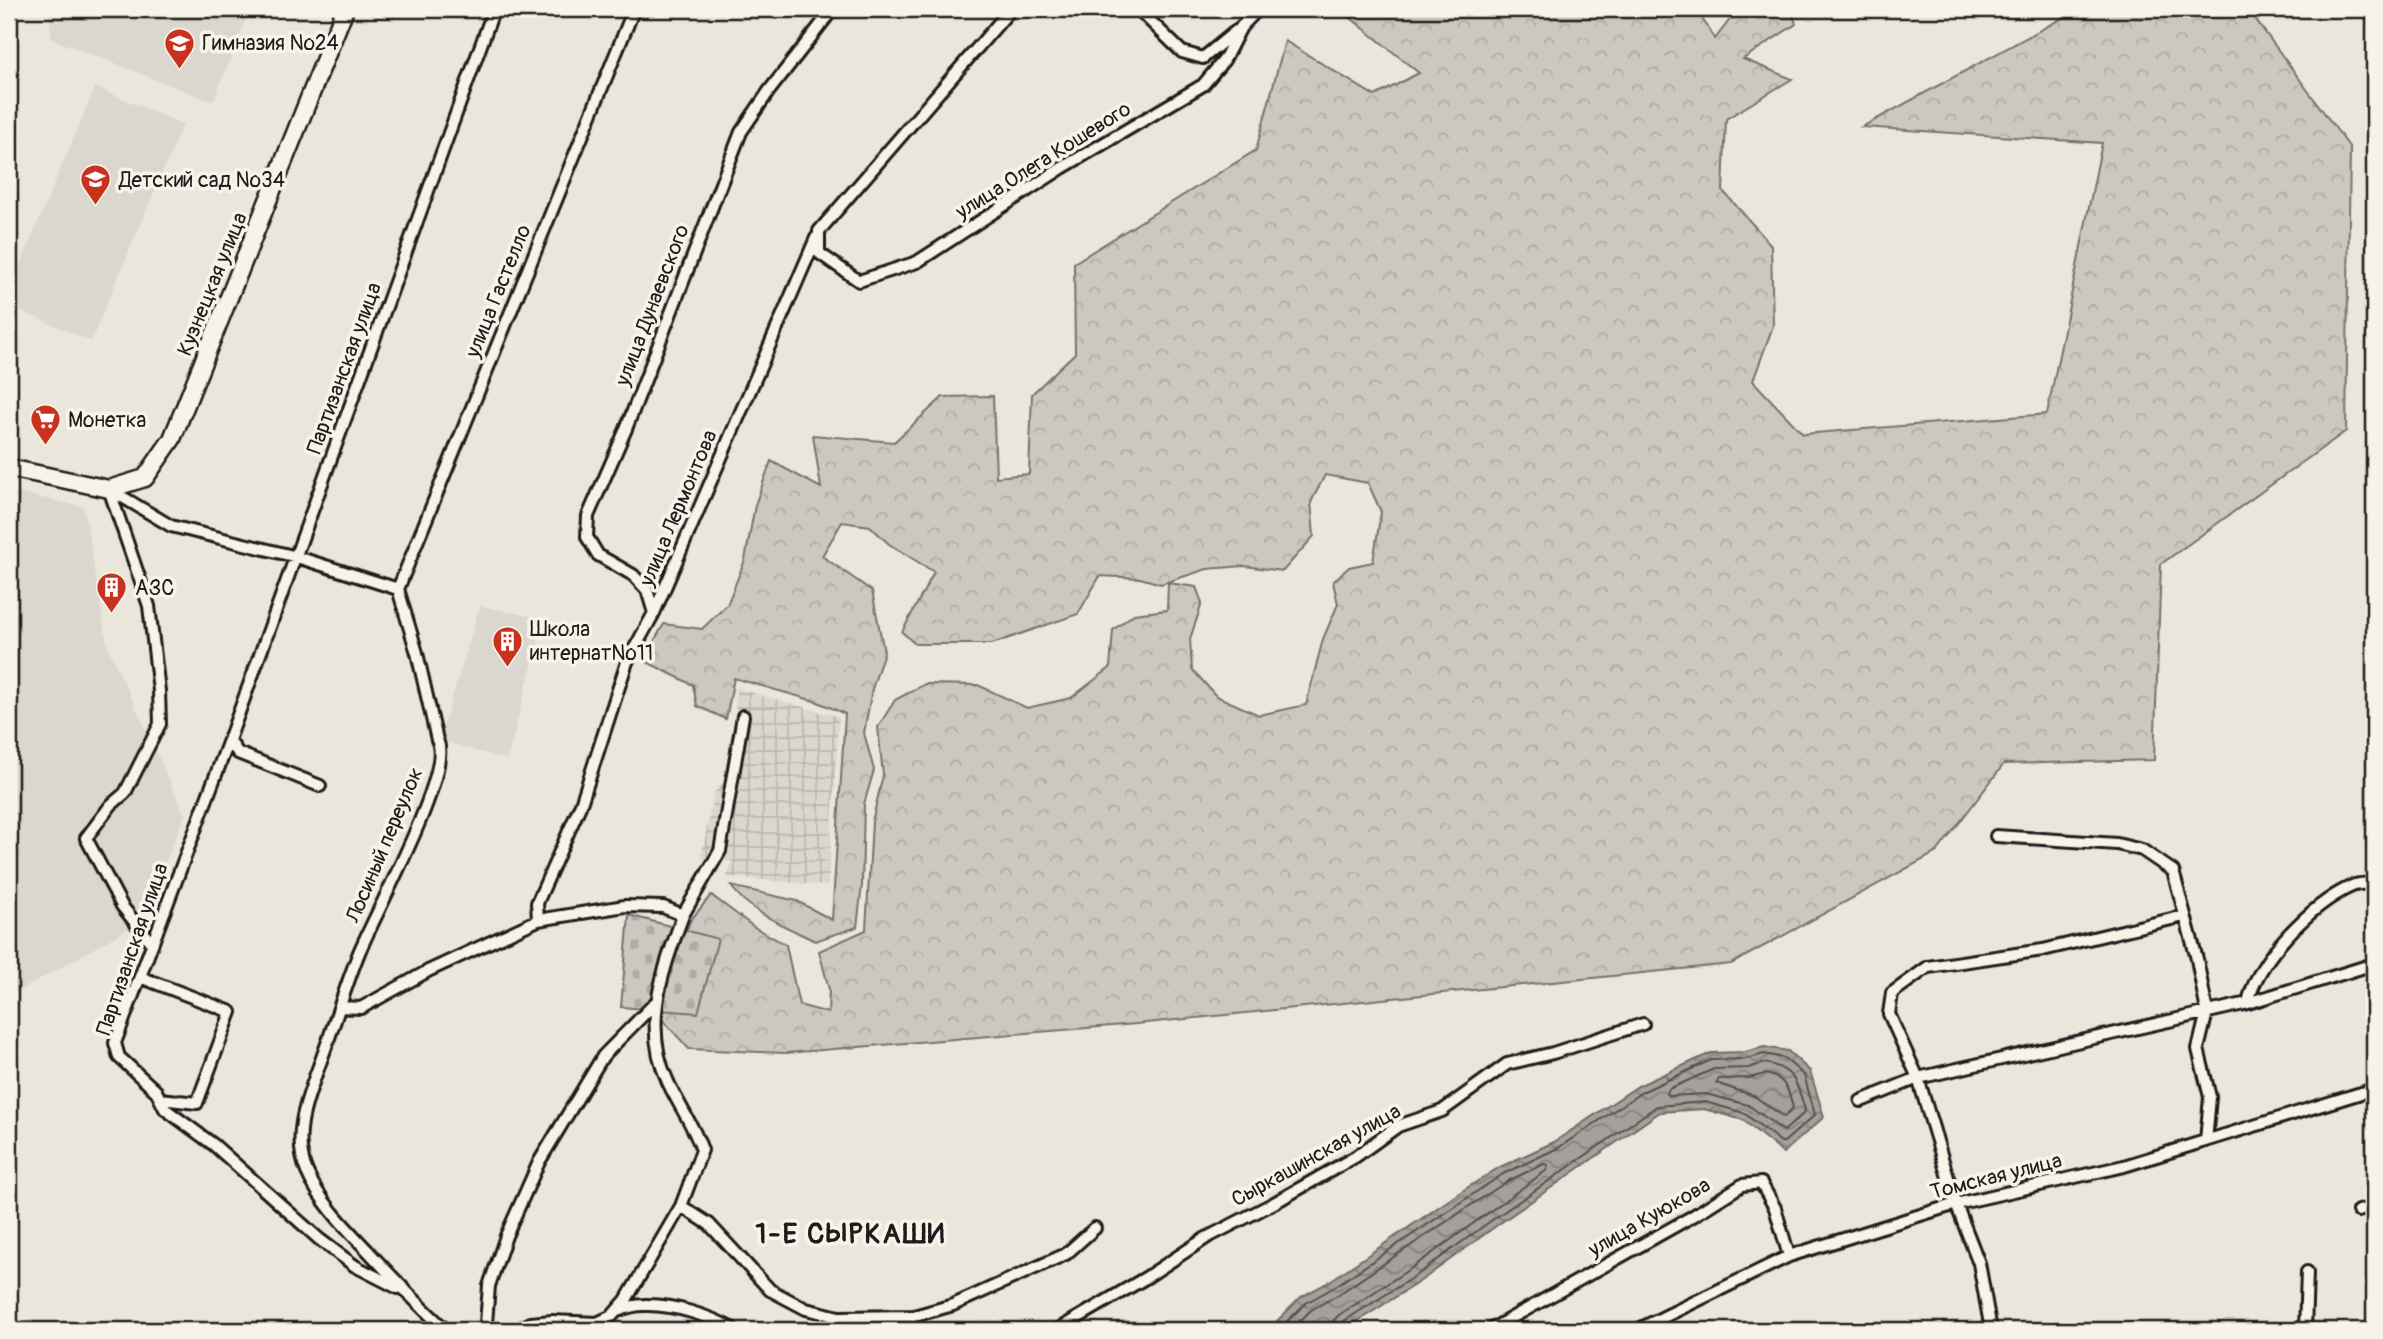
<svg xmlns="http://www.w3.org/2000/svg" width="2383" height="1339" font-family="Pangolin,sans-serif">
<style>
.built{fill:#dad7ce}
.industrial{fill:url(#industrial-grid)}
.forest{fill:url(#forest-crowns);stroke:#74726e;stroke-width:2}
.cemetery{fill:url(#cemetery-stones);stroke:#74726e;stroke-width:2}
.park{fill:url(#park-tufts);stroke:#74726e;stroke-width:2}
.water{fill:url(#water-waves);stroke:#6d6c68;stroke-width:2}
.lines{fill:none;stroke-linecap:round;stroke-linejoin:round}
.shore{stroke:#52514e;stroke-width:2}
.street-casing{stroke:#1c1c1c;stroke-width:16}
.secondary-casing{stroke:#1c1c1c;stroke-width:21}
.street{stroke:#f7f3e8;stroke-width:10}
.secondary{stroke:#f7f3e8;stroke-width:16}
.labels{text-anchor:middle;stroke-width:7;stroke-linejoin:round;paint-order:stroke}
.poi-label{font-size:21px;fill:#1c1c1c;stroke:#f7f3e8;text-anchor:start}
.street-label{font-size:21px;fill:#1c1c1c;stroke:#f7f3e8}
.district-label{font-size:28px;font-weight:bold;letter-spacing:2px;fill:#1c1c1c;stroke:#f7f3e8}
</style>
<defs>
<pattern id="industrial-grid" width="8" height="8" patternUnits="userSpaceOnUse" patternTransform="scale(1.75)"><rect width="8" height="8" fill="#dad7ce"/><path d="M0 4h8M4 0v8" fill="none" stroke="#bab8b0"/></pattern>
<pattern id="forest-crowns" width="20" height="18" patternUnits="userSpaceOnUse" patternTransform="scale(1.75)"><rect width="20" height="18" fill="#ccc8c0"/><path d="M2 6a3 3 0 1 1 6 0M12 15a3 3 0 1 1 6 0" fill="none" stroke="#afaba4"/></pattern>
<pattern id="cemetery-stones" width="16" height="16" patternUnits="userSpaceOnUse" patternTransform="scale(1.75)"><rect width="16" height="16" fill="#ccc8c0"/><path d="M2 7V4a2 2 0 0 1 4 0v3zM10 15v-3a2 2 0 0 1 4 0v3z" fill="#afaba4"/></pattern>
<pattern id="park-tufts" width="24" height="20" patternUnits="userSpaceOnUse" patternTransform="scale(1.75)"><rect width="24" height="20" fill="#ccc8c0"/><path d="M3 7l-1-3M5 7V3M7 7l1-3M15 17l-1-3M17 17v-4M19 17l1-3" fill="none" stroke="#afaba4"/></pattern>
<pattern id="water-waves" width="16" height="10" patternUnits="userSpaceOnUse" patternTransform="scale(1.75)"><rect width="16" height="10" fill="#a3a19a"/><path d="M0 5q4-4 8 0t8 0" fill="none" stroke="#84827d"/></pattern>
</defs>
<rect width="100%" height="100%" fill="#eae6dc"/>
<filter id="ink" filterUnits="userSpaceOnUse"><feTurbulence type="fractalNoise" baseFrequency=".0143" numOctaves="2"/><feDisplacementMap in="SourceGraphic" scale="14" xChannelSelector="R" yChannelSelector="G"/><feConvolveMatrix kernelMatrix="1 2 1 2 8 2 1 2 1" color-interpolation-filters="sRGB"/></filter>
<g filter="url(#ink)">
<path class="built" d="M48,9H250L213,102L52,39Z
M95,87L183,124L91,341L9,306V291Z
M9,491L84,507L107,645L185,815L140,922L9,997Z
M480,606L544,619L507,760L439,740Z"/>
<path class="industrial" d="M736,688L839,717L828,886L727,877L732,861L701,857L714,793L735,769Z"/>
<path class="forest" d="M1344,9H1696L1715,39L1738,9H1791L1796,24L1743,59L1792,79L1726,119L1723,191L1771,245L1773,326L1753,381L1803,434L2047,414L2102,143L1862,127L2079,9H2248L2350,148L2346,431L2161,564L2154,760L2004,764L1937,852L1731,964L1136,1024L786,1053L689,1049L658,1015L690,921L711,895L754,927L786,945L799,1005L828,1013L829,989L819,951L866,930L872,822L883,775L878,727L895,700L925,684L978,685L1027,708L1071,698L1110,668L1113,630L1134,614L1167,610L1168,583L1196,587L1202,603L1190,639L1192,669L1216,696L1259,715L1306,705L1323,639L1338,604L1333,582L1349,567L1373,562L1381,512L1368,483L1325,475L1311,502L1314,536L1283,571L1244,566L1207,569L1161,584L1140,578L1100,576L1078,614L992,644H915L902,632L934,572L889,544L870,526L842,522L822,556L872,591L884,652L872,689L864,733L874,770L864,804L862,885L857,927L815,941C787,927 750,913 731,886L797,901L832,920L845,714L818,702L734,678L726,719L697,706L693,685L643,660L664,624L702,629L727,605L745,560L755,505L771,461L821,488L813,435L894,442L943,397L993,396L996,477L1029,474L1032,394L1075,353L1074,263L1256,150L1285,41L1375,96L1419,73L1342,11Z"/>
<path class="cemetery" d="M629,915L718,939L698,1013L621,1007Z"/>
<path class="park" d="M9,344L18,345L14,375L9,374Z"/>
<path class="water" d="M1764,1047L1788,1051L1810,1071L1824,1117L1783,1153L1743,1120L1704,1109L1660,1112L1496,1226L1422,1280L1344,1330H1268L1301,1297L1327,1283L1459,1193L1500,1167L1554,1142L1638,1086L1711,1053L1745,1052Z"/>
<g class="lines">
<path class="shore" d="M1765,1063C1795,1069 1797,1083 1805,1110L1804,1113L1784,1131L1748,1105L1706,1094L1670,1096L1667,1093L1669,1089L1714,1069L1748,1068Z
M1765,1074C1785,1077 1789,1090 1793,1108L1784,1117L1754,1096L1716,1083L1719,1079L1749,1078Z
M1278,1330L1306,1303L1331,1289L1503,1174L1558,1148L1642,1092L1711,1060L1746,1059L1764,1054L1784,1058L1804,1075L1815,1115L1784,1142H1781L1744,1113L1705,1102L1657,1106L1492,1220L1418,1274L1344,1321L1341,1330
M1291,1330L1311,1310L1336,1296L1468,1207L1508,1181L1544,1164L1548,1165L1547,1170L1413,1267L1339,1315L1333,1321L1332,1330"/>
<defs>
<path id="street" d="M1011,9L819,231V253L859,281L917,262L1062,168L1203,85L1224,60L1241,27L1258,9
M1138,9L1182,52L1203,58L1236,31
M109,489L149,606L159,691L160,724L125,793L111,805L86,838L122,906L152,944
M109,489L171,526L297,557L398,589
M398,589L417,653L437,740C455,770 372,919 358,955C345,988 335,1022 323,1055C310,1092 290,1133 307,1172C320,1202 346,1228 368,1251C394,1279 418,1305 446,1330
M398,589L634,9
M654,613L647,590L633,575L598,555L587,537L588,516L626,429L741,132L769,91L833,9
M229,740L115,1043L119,1057L156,1091L165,1109L214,1145L319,1239L355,1266L398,1288
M320,786L238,753L229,740L494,9
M1996,836L2117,844L2142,850L2173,871L2197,959L2207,1012L2198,1049L2210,1097L2206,1141
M683,915L720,851L743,716
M538,920L537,903L581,804L627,662L654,613L816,238
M140,977L231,1012L197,1103L160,1099
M2248,1003C2257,959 2312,904 2352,886C2359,883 2367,884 2374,883
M340,1007L361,1008L428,971L538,920L625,906L663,907L683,915C663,971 641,1025 668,1082C679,1106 693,1124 702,1150L681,1206L626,1300L612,1316L597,1323L552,1321L531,1323L517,1330
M1861,1101L1918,1078L2248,1003L2374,964
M681,1206L709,1224L770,1290L806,1309L839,1317L914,1316L953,1305L1066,1254L1095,1228
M2358,1211L2374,1207
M617,1311C625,1308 635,1305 644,1305C674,1304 709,1316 735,1330
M482,1330L486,1323L489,1286L506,1236L539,1162L603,1056L656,1002
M1057,1330L1147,1277L1206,1238L1274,1203L1355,1157L1398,1126L1442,1111L1507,1064L1553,1053L1643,1024
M1490,1330L1693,1216L1742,1185L1761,1183L1775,1208L1789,1256
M1637,1330L1789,1256L1956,1204L2124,1166L2374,1089
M1991,1330L1979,1263L1956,1204L1918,1078L1889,1014L1892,993L1928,967L2043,950L2184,916
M2305,1330L2307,1272"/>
<path id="secondary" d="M9,468L109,489L145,478L172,439L345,9"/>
</defs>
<use href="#street" class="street-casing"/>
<use href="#secondary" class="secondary-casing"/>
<use href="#street" class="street"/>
<use href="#secondary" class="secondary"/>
</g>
</g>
<defs>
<symbol id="school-pin" viewBox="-11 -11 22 30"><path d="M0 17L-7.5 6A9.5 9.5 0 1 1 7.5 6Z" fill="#c8321e" stroke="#f7f3e8"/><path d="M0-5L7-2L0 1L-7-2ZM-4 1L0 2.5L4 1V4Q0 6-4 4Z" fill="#fff"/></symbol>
<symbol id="supermarket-pin" viewBox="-11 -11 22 30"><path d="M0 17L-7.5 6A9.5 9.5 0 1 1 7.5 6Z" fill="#c8321e" stroke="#f7f3e8"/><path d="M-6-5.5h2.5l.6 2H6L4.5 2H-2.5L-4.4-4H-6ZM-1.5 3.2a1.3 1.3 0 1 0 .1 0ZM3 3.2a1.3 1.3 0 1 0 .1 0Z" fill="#fff"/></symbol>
<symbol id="building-pin" viewBox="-11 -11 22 30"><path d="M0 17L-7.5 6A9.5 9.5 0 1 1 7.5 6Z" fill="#c8321e" stroke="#f7f3e8"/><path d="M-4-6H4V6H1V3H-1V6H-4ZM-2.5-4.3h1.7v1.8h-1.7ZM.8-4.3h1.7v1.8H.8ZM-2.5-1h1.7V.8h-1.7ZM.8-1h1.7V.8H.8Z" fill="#fff"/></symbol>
</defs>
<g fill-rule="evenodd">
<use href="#school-pin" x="162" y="26" width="35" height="47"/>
<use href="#school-pin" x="78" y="162" width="35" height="47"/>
<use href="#supermarket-pin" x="28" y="402" width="35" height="47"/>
<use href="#building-pin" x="94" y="570" width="35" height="47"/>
<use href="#building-pin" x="490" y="624" width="35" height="47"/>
</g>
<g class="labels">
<g class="poi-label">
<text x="202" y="50">Гимназия №24</text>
<text x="119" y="187">Детский сад №34</text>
<text x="68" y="427">Монетка</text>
<text x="135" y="595">АЗС</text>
<text x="530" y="636">Школа<tspan x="530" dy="24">интернат№11</tspan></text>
</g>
<g class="street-label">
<text transform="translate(1043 160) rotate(-32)" y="7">улица Олега Кошевого</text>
<text transform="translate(212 284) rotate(-68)" y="7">Кузнецкая улица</text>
<text transform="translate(498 291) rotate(-68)" y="7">улица Гастелло</text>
<text transform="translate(652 305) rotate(-69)" y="7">улица Дунаевского</text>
<text transform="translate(344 368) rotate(-70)" y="7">Партизанская улица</text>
<text transform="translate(678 508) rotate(-67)" y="7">улица Лермонтова</text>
<text transform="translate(384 845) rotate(-67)" y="7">Лосиный переулок</text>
<text transform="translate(132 949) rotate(-71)" y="7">Партизанская улица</text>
<text transform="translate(1316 1155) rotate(-29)" y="7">Сыркашинская улица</text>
<text transform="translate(1996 1176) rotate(-14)" y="7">Томская улица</text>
<text transform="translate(1649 1217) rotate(-30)" y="7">улица Куюкова</text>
</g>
<g class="district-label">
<text x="851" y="1243">1-Е СЫРКАШИ</text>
</g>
</g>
<rect width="2383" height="1339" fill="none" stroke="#f7f3e8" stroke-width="35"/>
<rect x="18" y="18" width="2348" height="1304" fill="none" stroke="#1c1c1c" stroke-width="2.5" filter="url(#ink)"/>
</svg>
